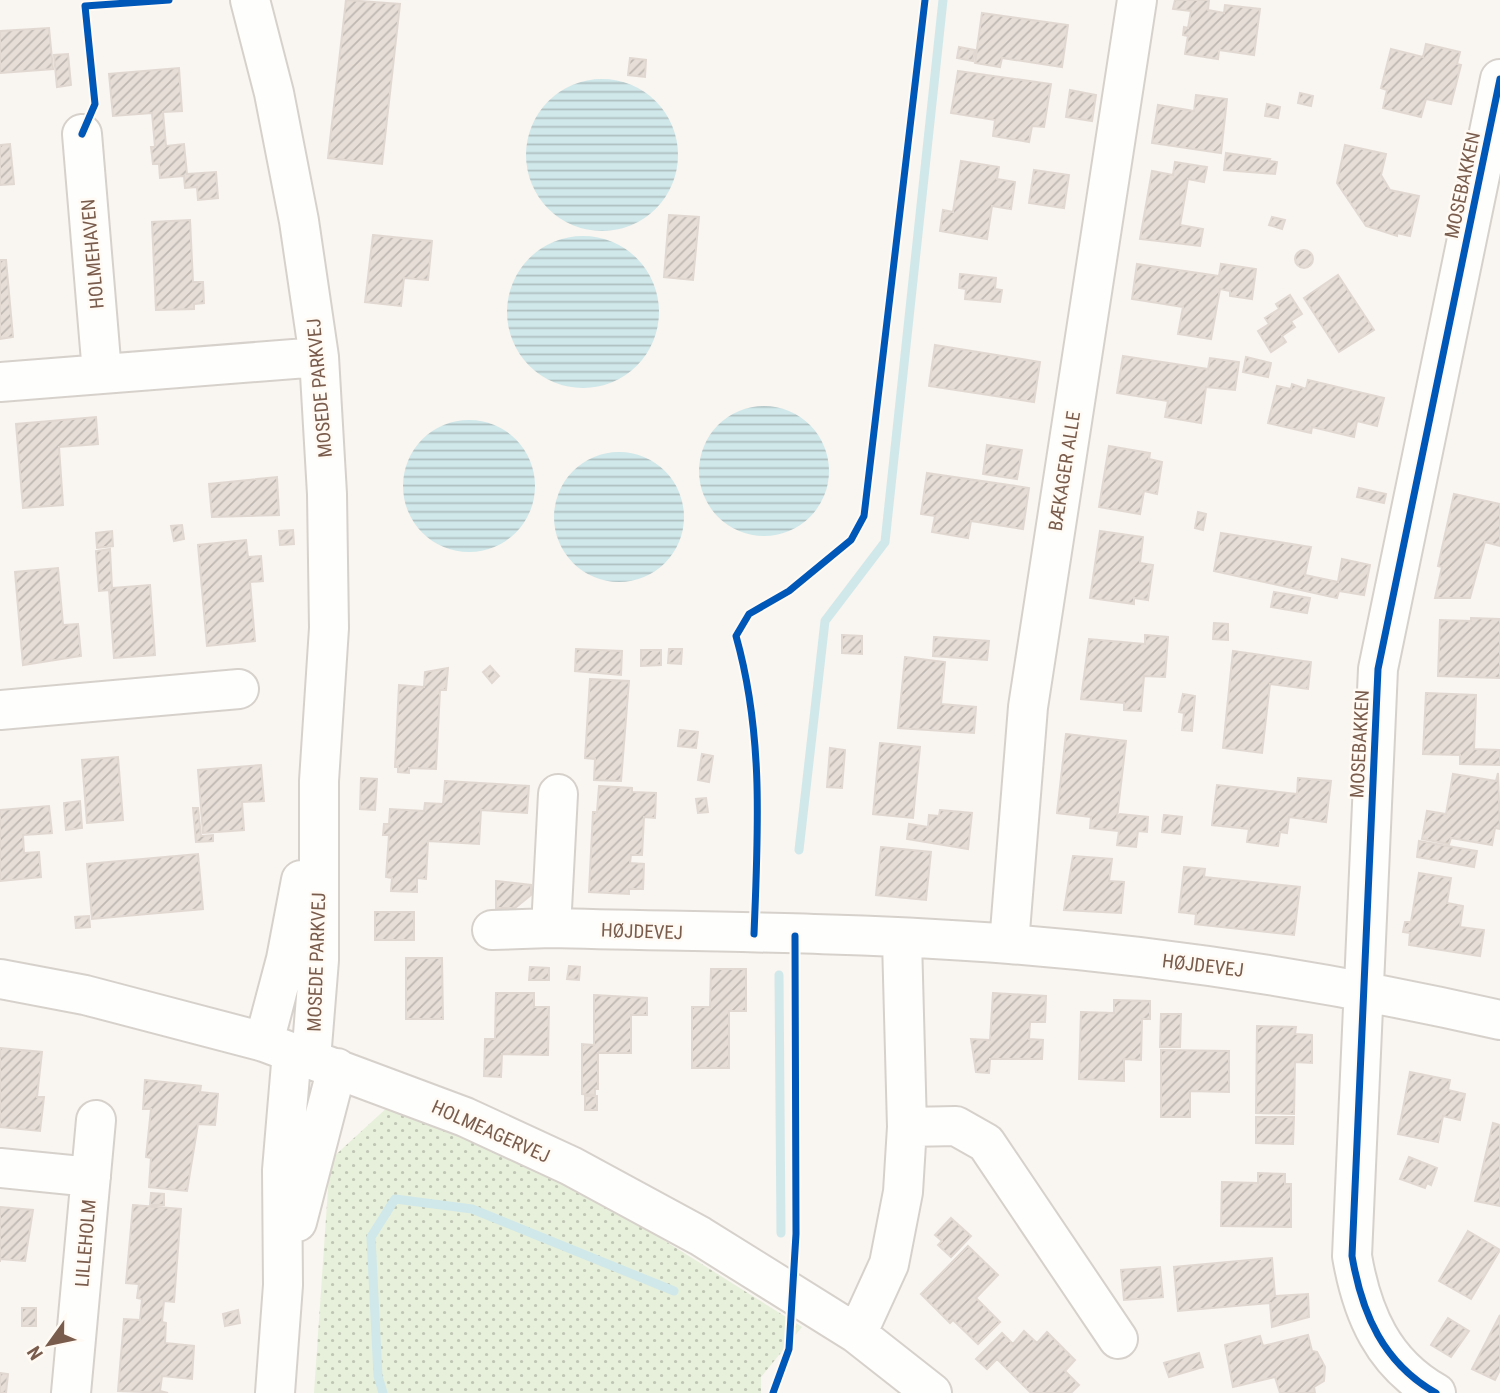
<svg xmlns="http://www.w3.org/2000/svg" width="1500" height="1393" font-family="'Roboto Condensed',sans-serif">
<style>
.grass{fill:url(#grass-dots)}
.water{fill:url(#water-rules)}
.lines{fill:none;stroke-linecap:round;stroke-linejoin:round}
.stream{stroke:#d0e8ea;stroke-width:9}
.building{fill:url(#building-hatch);stroke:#e2d8d2;stroke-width:2}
.minor-casing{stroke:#d7d1cb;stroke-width:42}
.minor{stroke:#fefefd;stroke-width:38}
.cycleway-casing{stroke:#fffaf3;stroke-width:11}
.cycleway{stroke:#0057b8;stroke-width:7}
.labels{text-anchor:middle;stroke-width:5;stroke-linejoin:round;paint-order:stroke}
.street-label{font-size:19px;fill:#7a5c4d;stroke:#fffaf3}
</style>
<defs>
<pattern id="grass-dots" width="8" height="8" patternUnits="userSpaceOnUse" patternTransform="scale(1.75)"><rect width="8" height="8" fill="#e7f0db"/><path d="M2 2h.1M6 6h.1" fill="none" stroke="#c0c6b4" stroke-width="1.8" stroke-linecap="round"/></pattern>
<pattern id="water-rules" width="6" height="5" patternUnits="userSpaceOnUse" patternTransform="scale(1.75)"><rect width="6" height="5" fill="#d0e8ea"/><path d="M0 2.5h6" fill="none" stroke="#aebfc0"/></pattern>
<pattern id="building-hatch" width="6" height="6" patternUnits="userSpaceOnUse" patternTransform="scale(1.75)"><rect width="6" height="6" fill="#e6ded7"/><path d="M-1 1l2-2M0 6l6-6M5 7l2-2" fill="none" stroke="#bfb7b1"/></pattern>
</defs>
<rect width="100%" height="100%" fill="#f9f5f0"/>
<path class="grass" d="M390,1105L563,1177L802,1327L761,1377V1393H314L330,1160Z"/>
<path class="water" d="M526 155a76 76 0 1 1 152 0a76 76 0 1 1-152 0Z
M507 312a76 76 0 1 1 152 0a76 76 0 1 1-152 0Z
M699 471a65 65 0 1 1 130 0a65 65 0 1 1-130 0Z
M403 486a66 66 0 1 1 132 0a66 66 0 1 1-132 0Z
M554 517a65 65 0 1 1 130 0a65 65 0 1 1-130 0Z"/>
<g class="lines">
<path class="stream" d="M799,850L825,621L885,542L943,0
M779,975L781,1233
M383,1393L378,1376L371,1237L395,1199L472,1209L674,1291"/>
</g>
<path class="building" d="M346,0L400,4L382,164L328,158Z
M1175,0H1209L1208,10L1224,13L1225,5L1260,9L1254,55L1219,50L1218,59L1185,54L1188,36L1183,35L1184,27L1188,28L1191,11L1173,9Z
M982,13L1068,25L1062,67L1002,58L1000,67L975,63Z
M49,28L53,69L0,73V31Z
M1426,44L1460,52L1457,64L1461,65L1451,104L1426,99L1421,117L1383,108L1387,90L1381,88L1391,49L1423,57Z
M959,47L975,50L973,61L957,58Z
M68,54L71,85L57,87L54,55Z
M630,58L646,60L645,77L628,75Z
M179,68L182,111L163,112L166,146L184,144L187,174L216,172L218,198L198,200L197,187L185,188L184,176L160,178L159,164H153L151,147H155L152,113L113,116L109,74Z
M958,71L1051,84L1044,127L1032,126L1029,142L993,136L995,120L951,113Z
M1070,90L1096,95L1092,121L1066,117Z
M1300,93L1313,96L1311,106L1298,103Z
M1196,95L1227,99L1221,153L1152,143L1158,105L1194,111Z
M1267,104L1280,107L1278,118L1265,116Z
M10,144L14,184L0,185V145Z
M1345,145L1386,154L1381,175L1390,190L1419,196L1410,236L1397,233V236L1366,226L1337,183Z
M1226,153L1270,159L1269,161L1277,162L1275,174L1224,170Z
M961,161L999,167L997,179L1015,182L1011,209L992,206L987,239L940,231L943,210L953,212Z
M1175,162L1207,167L1204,182L1188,179L1180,225L1203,229L1200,246L1140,239L1152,171L1173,175Z
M1034,170L1069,175L1064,208L1029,203Z
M669,215L699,217L693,280L664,277Z
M1272,217L1285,220L1282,229L1269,225Z
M190,220L193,282H203L204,303L194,304V309L156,310L152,222Z
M373,235L432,241L428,280L404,278L401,306L365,302Z
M1295 259a9 9 0 1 1 18 0a9 9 0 1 1-18 0Z
M0,260H6L13,337L0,339Z
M1137,264L1219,276L1221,264L1256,269L1252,299L1230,296V291L1220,289L1211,339L1178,334L1183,307L1132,299Z
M960,274L996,278L995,289L1002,290L1000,302L965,299L966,289L959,288Z
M1338,275L1374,330L1339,352L1304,298Z
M1290,295L1302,314L1291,321L1295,327L1282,336L1286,342L1271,352L1258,331L1269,324L1265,318L1279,309L1276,304Z
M935,345L1040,362L1034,402L929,386Z
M1123,356L1208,369L1210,358L1239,362L1235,390L1206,387L1201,423L1165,417L1168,401L1117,393Z
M1246,357L1271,363L1268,377L1243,372Z
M1308,380L1384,398L1377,426L1357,421L1354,437L1312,427L1311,433L1268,423L1277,386L1291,389L1292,384L1306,389Z
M96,417L98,444L59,447L63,505L23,508L16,424Z
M987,445L1022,450L1017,479L983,474Z
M1109,446L1150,453L1149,459L1162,462L1157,494L1144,491L1140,514L1099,507Z
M927,473L1029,488L1023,529L971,521L968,538L932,532L935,516L921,514Z
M277,477L279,515L212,517L209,484Z
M1359,488L1386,494L1384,503L1357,497Z
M1454,494L1500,504V546L1485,542L1470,598H1435L1442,567L1438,566Z
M1198,512L1206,514L1203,530L1195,528Z
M182,525L184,539L174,541L171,526Z
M293,530L294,544L280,545L279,531Z
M112,531L113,546L97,548L96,533Z
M1100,531L1143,537L1140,563L1153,565L1148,600L1134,598V604L1090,598Z
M1221,533L1311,547L1305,575L1338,582L1342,559L1370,565L1364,595L1339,591L1337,598L1214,571Z
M246,540L248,557L261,556L263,581L250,582L255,641L207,646L198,545Z
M110,549L112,588L150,585L155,655L114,658L109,590L99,591L96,551Z
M58,568L63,625L78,624L81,656L23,665L15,572Z
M1274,592L1310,598L1307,613L1271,607Z
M1471,618L1500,619V678L1438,676L1440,620L1471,621Z
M1214,623L1228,624V640L1213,639Z
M842,635L862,636V654L842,653Z
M1145,635L1168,637L1165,677L1144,676L1141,711L1124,710V703L1081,699L1089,639L1145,644Z
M934,637L989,641L987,660L933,656Z
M576,649L622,651L621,675L575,671Z
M669,649H682L681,664L668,663Z
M641,650H661V665L641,666Z
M1233,651L1311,662L1308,689L1270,684L1262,753L1223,748Z
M905,657L945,662L941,704L976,707L974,733L898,728Z
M490,666L499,676L492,683L483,672Z
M448,668L446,690H440L436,769L409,768V773L398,772V767H395L399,685L424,687L425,672Z
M590,679L629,681L621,781L594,780L595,759L585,758Z
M1426,693L1476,695L1474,749L1500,750V765L1460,764V755L1423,754Z
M1183,694L1195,696L1192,731L1182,730L1184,713L1179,712Z
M680,730L698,732L696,748L678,746Z
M1066,734L1126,741L1117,818L1120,814L1148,817L1147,832L1138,831L1136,847L1117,845L1119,831L1090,828L1091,817L1057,813Z
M880,743L920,747L913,818L873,814Z
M830,748L845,750L842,788L827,787Z
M702,754L713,756L709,782L698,780Z
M118,757L123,820L87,823L82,760Z
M261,765L264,801L242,802L244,830L203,833L198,770Z
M1498,773L1500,829L1495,828L1492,845L1451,838L1449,844L1422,839L1427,811L1446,814L1453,774L1496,781Z
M361,778L377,779L375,810L360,809Z
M1298,778L1331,781L1326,822L1289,817L1287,833L1280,832L1278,846L1247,842L1249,829L1212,825L1217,785L1297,794Z
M445,781L529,786L527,813L481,810L479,844L428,841L426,879L417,878V892L391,891L392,878L386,877L389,835H383L384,824H389L390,809L424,811L425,803L443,804Z
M599,786L632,788V792L656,793L655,818L644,817L642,855H631L630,863L644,864L643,889H629V894L589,892L593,812H597Z
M706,798L708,812L698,813L696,799Z
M80,801L82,828L66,830L64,803Z
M49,806L52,833L23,835L24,853L39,852L41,877L0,881V810Z
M193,808H198L201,836L213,835V841L196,842Z
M940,810L972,813L968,849L907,839L909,824L928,827L929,815L939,816Z
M1164,815L1182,817L1180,834L1162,832Z
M1419,841L1477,851L1474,867L1417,857Z
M881,847L931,852L926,900L876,895Z
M198,854L203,909L92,919L87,864Z
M1073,856L1112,859L1109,881L1124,882L1121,913L1064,910Z
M1184,867L1205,869L1204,877L1300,887L1294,935L1195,924L1196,914L1179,912Z
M1419,873L1451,878L1447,903L1463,906L1460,927L1484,930L1480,956L1409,945L1410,933L1403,932L1405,922H1411Z
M496,881L531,885V895L515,908H496Z
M375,912H414V940H375Z
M89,916L90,927L76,928L75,917Z
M406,958H442L443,1019H406Z
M569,966L580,967L579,980L567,979Z
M530,967L549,968V980H529Z
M711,969H746V1011H729V1068H692V1007H710Z
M496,993H534V1007H549L548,1055L502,1054L501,1077L484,1076L485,1039H495Z
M993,993L1046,996L1045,1022H1030L1029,1039L1043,1040L1042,1059H990L989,1073L976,1072L971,1039L990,1040Z
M594,995L647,998V1015H631V1053H598V1089H595V1095L582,1094V1044L594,1045Z
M1114,1000L1150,1001V1019H1142L1141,1060L1124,1059V1081L1079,1079L1081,1012L1114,1013Z
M1161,1014H1181L1180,1047H1160Z
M1257,1026L1296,1027L1295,1034L1312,1035V1063L1295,1062L1294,1114L1256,1113Z
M0,1048L42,1052L37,1097H44L40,1131L0,1127Z
M1161,1050L1229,1051V1092L1190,1091V1117H1161Z
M1410,1072L1450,1080L1448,1090L1465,1094L1460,1120L1443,1116L1438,1142L1398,1134Z
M145,1080L201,1086L200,1092L218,1094L215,1125L198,1124L187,1191L149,1187L151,1158L146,1157L151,1109H143Z
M585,1096H597V1110H585Z
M1256,1117H1294L1293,1144L1256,1143Z
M1493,1123L1500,1125V1206L1475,1201Z
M1409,1157L1437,1168L1431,1185L1427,1183L1425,1188L1400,1179Z
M1258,1173L1285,1174V1184H1291V1227L1221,1226L1222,1182L1258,1183Z
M151,1193L164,1194V1205H150Z
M133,1205L181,1209L174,1302L164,1301L162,1322L166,1323L165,1343L194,1346L192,1379L162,1376L160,1391L168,1393L118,1391L124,1319L140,1320L142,1299L137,1298L139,1284L126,1283Z
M0,1207L33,1210L25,1261L0,1259V1262Z
M951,1218L971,1236L951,1257L938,1245L942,1241L935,1235Z
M1468,1231L1500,1250L1471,1299L1439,1281Z
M968,1246L998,1275L976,1298L1000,1322L978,1344L953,1320L950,1323L921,1294Z
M1272,1258L1275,1296L1308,1294L1309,1317L1272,1327L1270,1303L1178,1311L1174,1267Z
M1160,1267L1163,1297L1124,1300L1121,1270Z
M22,1308H36V1326H22Z
M238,1310L240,1323L225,1326L223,1314Z
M1500,1315V1370L1495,1380L1472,1369Z
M1448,1318L1469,1331L1451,1357L1431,1345Z
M1024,1331L1037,1343L1047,1332L1075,1360L1065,1371L1079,1385L1071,1393H1031L997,1359L987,1369L976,1359L1002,1333L1013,1344Z
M1308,1335L1312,1351L1317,1352L1325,1367L1324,1381L1314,1387L1315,1393H1280L1275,1377L1233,1387L1225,1345L1260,1336L1263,1346Z
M1199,1353L1203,1367L1169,1377L1164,1363Z
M0,1373L8,1374L6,1393H0Z"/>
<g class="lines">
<defs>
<path id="minor" d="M250,0L274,93L299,221L319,357L327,494L329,628L319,781V960L311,1059
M82,134L102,373
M0,382L319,357
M0,710L239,689
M551,928L558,794
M492,930L551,928C702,932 859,932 1010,944C1177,957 1337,983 1500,1020
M1009,944L1028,707L1137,0
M0,979L85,995L264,1042L465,1117L571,1166L700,1236L857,1334L932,1393
M264,1042L286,959L301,880
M907,1127L956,1126L986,1143L1118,1339
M0,1168L91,1177
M297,1222L337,1068
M857,1334L889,1264L903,1192L907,1127L902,940
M71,1393L96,1120
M275,1393L283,1285L282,1170L292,1052
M1436,1393C1383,1363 1362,1314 1352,1256L1378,669L1500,79"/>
</defs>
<use href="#minor" class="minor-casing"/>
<use href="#minor" class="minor"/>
<defs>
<path id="cycleway" d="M82,134L95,104L85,6L169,0
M754,934C758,833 764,735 736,636L749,614L789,591L851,540L864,516L925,0
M773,1393L789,1349L796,1234L795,936
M1436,1393C1383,1363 1362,1314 1352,1256L1378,669L1500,79"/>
</defs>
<use href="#cycleway" class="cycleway-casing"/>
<use href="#cycleway" class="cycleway"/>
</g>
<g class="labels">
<g class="street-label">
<text transform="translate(1462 185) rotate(-78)" y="7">MOSEBAKKEN</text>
<text transform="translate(92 254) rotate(-95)" y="7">HOLMEHAVEN</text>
<text transform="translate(319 388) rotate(-95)" y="7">MOSEDE PARKVEJ</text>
<text transform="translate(1064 471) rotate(-81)" y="7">BÆKAGER ALLE</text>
<text transform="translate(1359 744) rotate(-87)" y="7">MOSEBAKKEN</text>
<text transform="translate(642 931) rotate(2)" y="7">HØJDEVEJ</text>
<text transform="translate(316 962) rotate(-88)" y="7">MOSEDE PARKVEJ</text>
<text transform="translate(1203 965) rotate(7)" y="7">HØJDEVEJ</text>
<text transform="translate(491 1131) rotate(24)" y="7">HOLMEAGERVEJ</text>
<text transform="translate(85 1243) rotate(-85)" y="7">LILLEHOLM</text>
</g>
</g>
<g transform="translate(49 1344) rotate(237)" stroke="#fffaf3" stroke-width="5" paint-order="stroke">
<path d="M0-5L12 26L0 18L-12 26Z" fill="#7a5c4d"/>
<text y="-10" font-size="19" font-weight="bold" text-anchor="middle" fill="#7a5c4d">N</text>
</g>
</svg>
